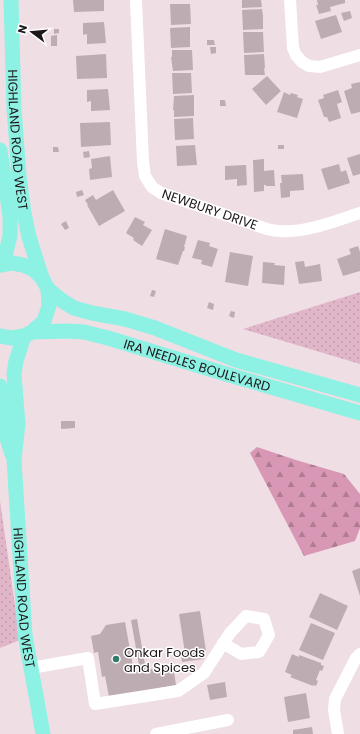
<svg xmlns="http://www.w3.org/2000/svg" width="360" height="734" font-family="Poppins,sans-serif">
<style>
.grass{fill:url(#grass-dots)}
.forest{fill:url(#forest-firs)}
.building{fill:#beacb3}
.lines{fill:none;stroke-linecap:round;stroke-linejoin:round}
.minor{stroke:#fff;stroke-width:12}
.major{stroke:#8df2e3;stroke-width:15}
.poi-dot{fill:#34796d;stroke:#fff;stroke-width:1.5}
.labels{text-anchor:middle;stroke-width:3;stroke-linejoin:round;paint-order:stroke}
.street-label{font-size:13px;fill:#1d171a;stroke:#fff}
.poi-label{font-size:13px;fill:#1d171a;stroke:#fff;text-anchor:start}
</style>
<defs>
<pattern id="grass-dots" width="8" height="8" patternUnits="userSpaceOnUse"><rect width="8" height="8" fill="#e0b6c8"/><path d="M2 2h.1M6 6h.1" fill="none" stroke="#c09cab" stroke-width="1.8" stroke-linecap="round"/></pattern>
<pattern id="forest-firs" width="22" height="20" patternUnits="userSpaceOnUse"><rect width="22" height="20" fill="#d898b5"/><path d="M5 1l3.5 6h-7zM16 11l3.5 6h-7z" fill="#af7b92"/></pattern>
</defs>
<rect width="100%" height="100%" fill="#f0dee5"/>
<path class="grass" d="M360,292V364L243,329Z
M0,501L20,640L0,648Z"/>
<path class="forest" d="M257,447L296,460L344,474L360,494V528L355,541L304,556L250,453Z"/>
<path class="building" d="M73,0H104V11L74,12Z
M242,0H261L262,7L242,8Z
M317,0H345V3L330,7L331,11L319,14L316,5H318Z
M170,4H190L191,24L171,25Z
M262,9L263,16V29L243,30L242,10Z
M350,11L352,18L344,21L341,13Z
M336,15L342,32L321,39L315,21Z
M104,22L106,43L87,44V34L83,35V23Z
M190,27V47L171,48L170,28Z
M54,29H59V33L54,34Z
M243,32H263L264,52L244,53Z
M57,35V46H51V36Z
M207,40H214L215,45H207Z
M210,47H216V53L211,54Z
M172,50H192L193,70L173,71L171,57H172Z
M106,54L107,78L77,79L76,56Z
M264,54L265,68H264L265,75H245L244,55Z
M172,73H191L192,93L173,94Z
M267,76L281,91L266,105L252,89Z
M360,82V112L351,114L344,91L352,88L351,84Z
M108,89L110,110L91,111V101L87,102V90Z
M338,90L342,102L337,104L341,118L329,122L327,117H324L318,100L324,98L323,95Z
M284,92L290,95L291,93L298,95L297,97L303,99L297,118L277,112Z
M194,95V116L174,117V110H173L174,96Z
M220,100H225L226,106H220Z
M193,118L194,139L175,140L174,119Z
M110,122L111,145L81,147L80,123Z
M195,145L197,165L177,166L176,146Z
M278,145H284V149H278Z
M53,147H58L59,152H53Z
M89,151L90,157L84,158L83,152Z
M360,154V174L353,176L347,158Z
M110,156L112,177L90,180L89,169L92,168L91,159Z
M264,159V171L274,170L275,186H266V185H264V191L254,192L253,160Z
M339,164L341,172L346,170L350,183L328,190L321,169Z
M246,165L247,185L237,186V179L225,180V166Z
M303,174L304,190L290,191V197L281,198L280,183H282L281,175Z
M82,190L84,195L77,197L76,192Z
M113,190L125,211L99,226L87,205H88L85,200L93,195L96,200Z
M135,217L145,222L143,225L152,230L142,246L133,240L134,238L126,233Z
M66,221L69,228L65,230L61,224Z
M165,229L187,236L184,247H185L184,251H183L178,265L156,259Z
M198,240L210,243L209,246L218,249L212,267L201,264L202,260L192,258Z
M358,246L360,252V271L343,276L337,259L351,254L349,249Z
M230,252L253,256L248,286L225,282Z
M304,261L305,267L320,264L322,281L299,284L295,262Z
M263,262L275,263L274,265L285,266L284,285L262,283Z
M152,290L156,291L154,297L150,296Z
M209,302L214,304L213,310L207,308Z
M231,311L235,312L234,318L229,316Z
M61,421H75V428L61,429Z
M360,568V596L352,571Z
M320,593L348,606L337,630L309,617Z
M200,611L206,651H204L205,655L204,656V659L182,662L181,654L185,653L179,614Z
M137,619L146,670L173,665L176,685L109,697L105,676L102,677L98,652L94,653L91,636L100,634L106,625L125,622L134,672L140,671L131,620Z
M311,623L335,633L323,660L299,650Z
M292,654L299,657V655L321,663V665L324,666L322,671L320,670L316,680L318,681L316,686L313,685V686L290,677L292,675L285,672Z
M225,682L227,697L210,700L207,685Z
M306,693L310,718L288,722L284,697Z
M312,727L313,734H293V730Z"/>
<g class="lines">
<path class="minor" d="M136,0L143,162L145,176L152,187L161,193L267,229C271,230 276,231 280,231C306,233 335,221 360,213
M290,0L293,48L296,55L302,62L309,66L320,67L360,55
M31,668L88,658L95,704L178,691L204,673L230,633L246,616L264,619L269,635L259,652L241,654L223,643
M156,734L228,720
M338,734L334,710L335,699L356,658L360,654"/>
<g class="major">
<path id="s1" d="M11,0L14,108L19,176L24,213L29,237L42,278"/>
<path d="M0,150L10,216V236L6,252L1,265"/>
<path d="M0,265L12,263L23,265L34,270L42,278L48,289L49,306L44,321L32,332L24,336L11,338L0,336"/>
<path d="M48,289L61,300L74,308L92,313L125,319L155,328L236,360L360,395"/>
<path id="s2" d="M32,332L68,331L84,332L108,338L226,374L360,413"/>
<path id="s3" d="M24,336L16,361L14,374L18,424L14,460L25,635L43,734"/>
<path d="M0,386L6,435L12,454"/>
</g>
</g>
<circle class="poi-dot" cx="116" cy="659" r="4"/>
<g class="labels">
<g class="street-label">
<text dy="5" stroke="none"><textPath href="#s1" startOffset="140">HIGHLAND ROAD WEST</textPath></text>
<text transform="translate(210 209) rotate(19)" y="5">NEWBURY DRIVE</text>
<text dy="5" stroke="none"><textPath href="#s2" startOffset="170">IRA NEEDLES BOULEVARD</textPath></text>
<text dy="5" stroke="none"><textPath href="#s3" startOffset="264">HIGHLAND ROAD WEST</textPath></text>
</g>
<g class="poi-label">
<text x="124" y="657">Onkar Foods<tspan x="124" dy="15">and Spices</tspan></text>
</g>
</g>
<g transform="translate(32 32) rotate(286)" stroke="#ffffff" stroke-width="3" paint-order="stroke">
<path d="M0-3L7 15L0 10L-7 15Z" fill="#1d171a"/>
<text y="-6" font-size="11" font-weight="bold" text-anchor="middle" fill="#1d171a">N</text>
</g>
</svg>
